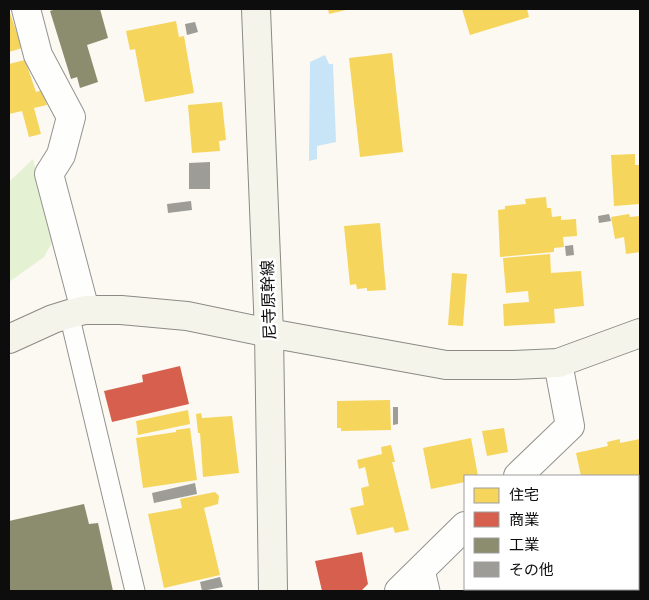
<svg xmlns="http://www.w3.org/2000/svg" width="649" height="600" font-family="Merriweather,'Noto Sans JP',serif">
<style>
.green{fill:#e4f1d2}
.water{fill:#c7e5f6}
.homes{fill:#f6d55c}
.shops{fill:#d6604d}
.industry{fill:#8c8c6e}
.building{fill:#9e9c97}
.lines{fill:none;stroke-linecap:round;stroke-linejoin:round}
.lane-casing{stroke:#949390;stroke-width:21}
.street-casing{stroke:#949390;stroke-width:30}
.secondary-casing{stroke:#8b8a87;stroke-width:30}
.lane{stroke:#fefefd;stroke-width:19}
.street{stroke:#fefefd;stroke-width:28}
.secondary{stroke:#f5f4ea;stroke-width:28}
.labels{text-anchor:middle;stroke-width:5;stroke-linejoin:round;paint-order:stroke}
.street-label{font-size:16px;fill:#0d0d0d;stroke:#fff}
</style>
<rect width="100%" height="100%" fill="#fbf9f2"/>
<path class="green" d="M33,159L54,239L44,257L9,282V182Z"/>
<path class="water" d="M325,55L329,64H333L336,142L317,146V159L309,161L310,62Z"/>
<path class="homes" d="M328,9H350L329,14Z
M462,9H527L529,17L470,35Z
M9,10L22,48L9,52Z
M176,21L179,37L184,36L194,93L145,102L135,49L130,50L126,31Z
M392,53L403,152L360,157L349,58Z
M25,60L36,92L42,90L47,105L34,108L41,134L29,137L22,111L9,114V64Z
M222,102L226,140L219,141L220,151L192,153L188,105Z
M635,154V165H640V204L614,206L611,155Z
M546,197L547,208H551L552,217L561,216V220L576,219L577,236L563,237L564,247L554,248V252L500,257L498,210L505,209V206L526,204L525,199Z
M629,214L630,217L640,216V252L626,254L624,237L615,239L611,217Z
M380,223L386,290L367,291V288L357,289L356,284L350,285L344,226Z
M550,254L551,273L581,271L584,306L554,309L555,323L504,326L503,304L529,302L528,291L506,293L503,258Z
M452,273L467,274L463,326L448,325Z
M390,400L391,430L341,431V428H337V401Z
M188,410L190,424L138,435L136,421Z
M201,413L202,418L232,416L239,473L203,477L200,433H198L196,414Z
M190,428L197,480L143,488L136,438L176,432V430Z
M504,428L508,452L487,456L482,431Z
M471,438L478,476H465V482L431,489L423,448Z
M620,439V443L640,439V479L638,480V476H581L576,453L608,446L607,442Z
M391,445L395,462H392L409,530L395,533L393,527L357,535L350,508L364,505L361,488L369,486L365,467L359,469L357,460L382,454L381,447Z
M640,489V567L638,568V490Z
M215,492L219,496L218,504L204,508L220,575L164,588L148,514L182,508L180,499Z
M478,589H524L525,591H478Z"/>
<path class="shops" d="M180,366L189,404L112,422L104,391L143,382L142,375Z
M362,552L368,584L361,591H322L315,561Z"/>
<path class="industry" d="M56,9H100L108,38L87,45L98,82L80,88L77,77L71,79L50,11Z
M84,504L89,524L98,523L113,591H9V521Z"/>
<path class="building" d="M195,22L198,32L187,35L185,24Z
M210,162V189H189V163Z
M191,201L192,210L168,213L167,204Z
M609,214L611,221L599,223L598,216Z
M573,245L574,255L566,256L565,246Z
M393,407H398V424L393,425Z
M195,483L197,494L154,503L152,493Z
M220,577L223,587L202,591L200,582Z"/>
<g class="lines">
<defs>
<path id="lane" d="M69,314L135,591
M424,565L430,591"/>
<path id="street" d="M26,9L38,55L71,117L61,155L49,174L85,310
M518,476L570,426L558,363
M399,591L465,526"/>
<path id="secondary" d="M256,9L269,333L273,591
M9,339L53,319L69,314L85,310H121L187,316L269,333L446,365H514L558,363L640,333"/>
</defs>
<use href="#lane" class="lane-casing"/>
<use href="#street" class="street-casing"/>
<use href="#secondary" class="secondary-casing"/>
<use href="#lane" class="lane"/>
<use href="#street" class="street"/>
<use href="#secondary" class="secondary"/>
</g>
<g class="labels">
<g class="street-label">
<text transform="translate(268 300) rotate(-92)" y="6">尼寺原幹線</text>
</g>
</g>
<rect width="649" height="600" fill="none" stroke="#0d0d0d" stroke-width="20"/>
<rect x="464" y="475" width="175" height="115" fill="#ffffff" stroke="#9e9e9e"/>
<rect x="474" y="488" width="25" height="15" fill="#f6d55c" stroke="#9e9e9e"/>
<text x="509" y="500" font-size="15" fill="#0d0d0d">住宅</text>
<rect x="474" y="512" width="25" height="15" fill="#d6604d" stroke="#9e9e9e"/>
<text x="509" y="525" font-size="15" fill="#0d0d0d">商業</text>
<rect x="474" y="538" width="25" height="15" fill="#8c8c6e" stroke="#9e9e9e"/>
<text x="509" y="550" font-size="15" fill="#0d0d0d">工業</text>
<rect x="474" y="562" width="25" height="15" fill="#9e9c97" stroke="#9e9e9e"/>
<text x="509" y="575" font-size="15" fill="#0d0d0d">その他</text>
</svg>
